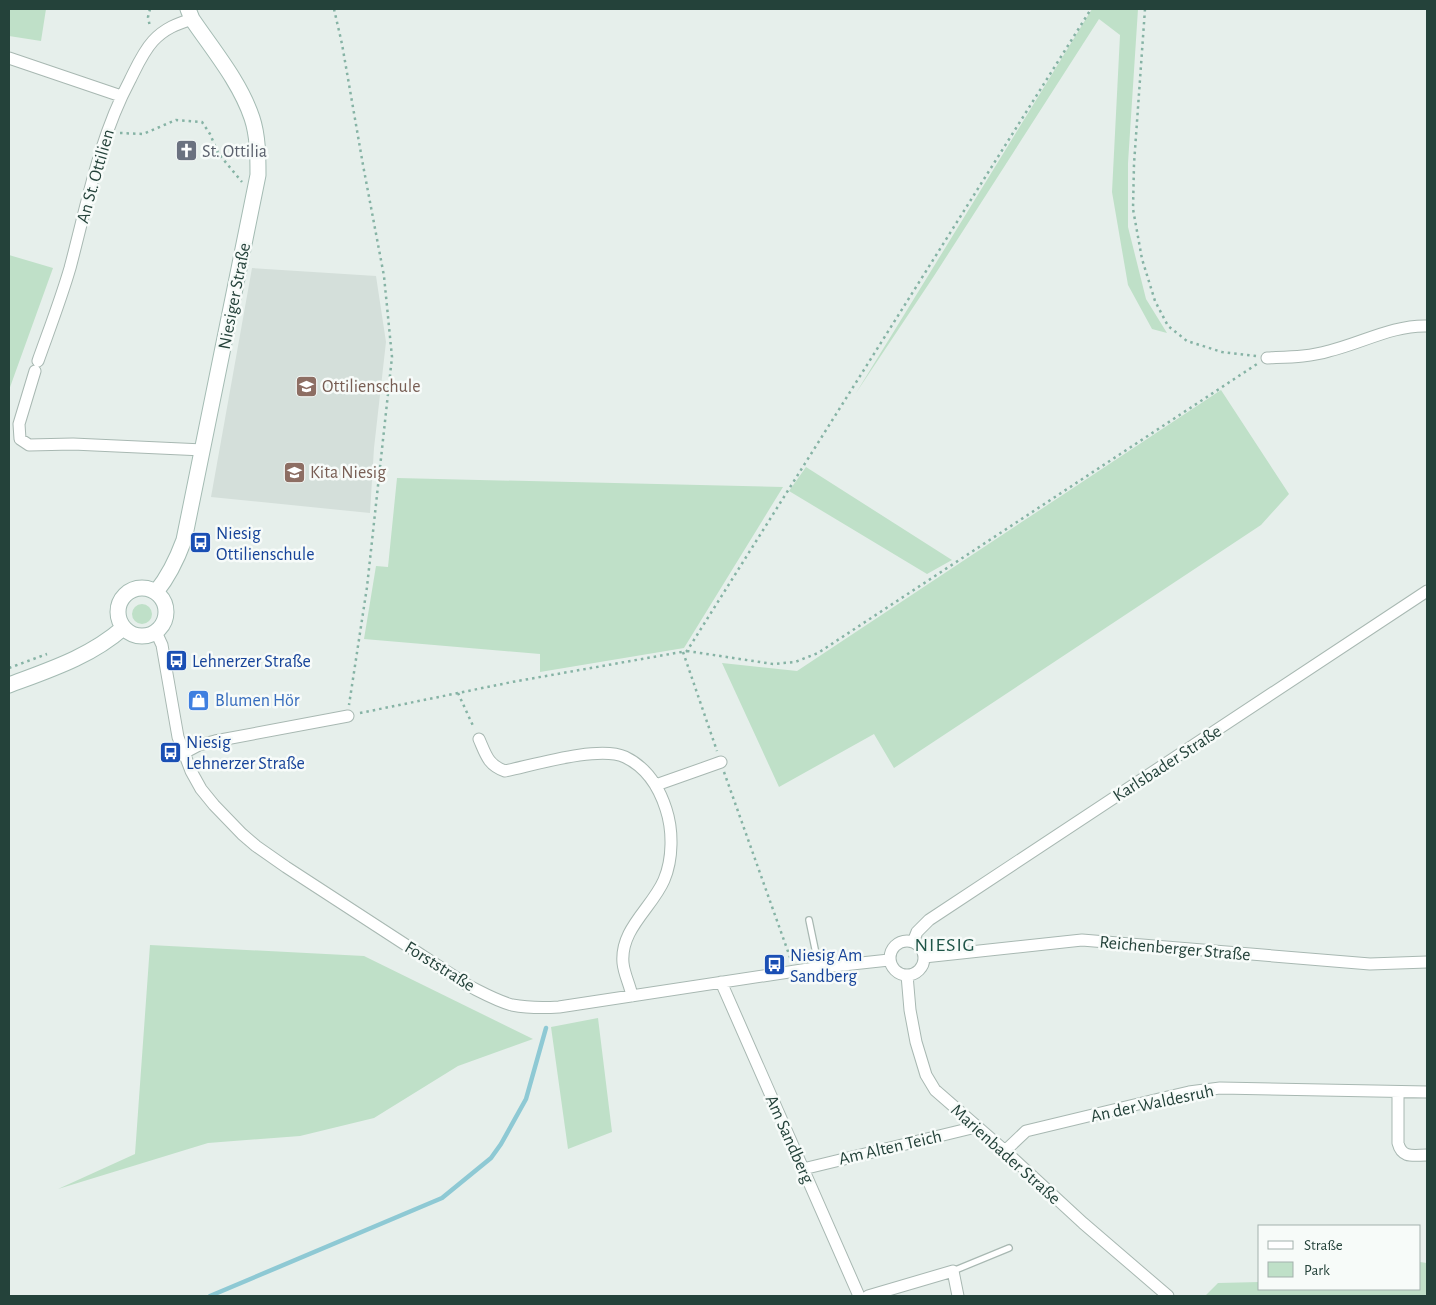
<svg xmlns="http://www.w3.org/2000/svg" width="1436" height="1305" font-family="'Alegreya Sans',sans-serif">
<style>
.built{fill:#d4dfda}
.green{fill:#bfe0c8}
.lines{fill:none;stroke-linecap:round;stroke-linejoin:round}
.stream{stroke:#8ec9d4;stroke-width:4.5}
.service-casing{stroke:#a8b8b2;stroke-width:8}
.minor-casing{stroke:#a8b8b2;stroke-width:13}
.secondary-casing{stroke:#a4bbb3;stroke-width:17}
.path{stroke:#86b3a5;stroke-width:2.5;stroke-dasharray:2.5 4;stroke-linecap:butt}
.service{stroke:#fff;stroke-width:5.5}
.minor{stroke:#fff;stroke-width:11}
.secondary{stroke:#fff;stroke-width:15}
.labels{text-anchor:middle;stroke-width:5;stroke-linejoin:round;paint-order:stroke}
.worship-label{font-size:18px;fill:#5b616d;stroke:#f7fbf9;text-anchor:start}
.street-label{font-size:18px;fill:#24423a;stroke:#f7fbf9}
.education-label{font-size:18px;fill:#785e54;stroke:#f7fbf9;text-anchor:start}
.transit-label{font-size:18px;fill:#164399;stroke:#f7fbf9;text-anchor:start}
.shop-label{font-size:18px;fill:#366cbe;stroke:#f7fbf9;text-anchor:start}
.quarter-label{font-size:20px;letter-spacing:1px;fill:#1f5548;stroke:#f7fbf9}
</style>
<rect width="100%" height="100%" fill="#e6efeb"/>
<path class="built" d="M252,268L376,276L386,342L374,448L370,513L211,497Z"/>
<path class="green" d="M9,9H46L41,41L9,36Z
M1092,9H1138L1128,163V227L1146,299L1167,333L1152,329L1128,285L1112,192L1120,35L1099,19L934,276L856,393Z
M9,255L53,268L9,390Z
M1221,390L1289,494L1261,525L894,768L874,734L779,787L722,663L797,671Z
M806,467L952,560L927,574L789,491Z
M397,478L783,487L684,648L540,672V654L364,639L376,566L388,567Z
M132 614a10 10 0 1 1 20 0a10 10 0 1 1-20 0Z
M150,945L364,956L533,1039L458,1066L374,1118L300,1136L208,1143L58,1189L135,1154Z
M598,1018L612,1132L568,1149L551,1027Z
M1420,1262L1427,1263V1296H1205L1218,1283L1260,1282V1289H1420Z"/>
<g class="lines">
<path class="stream" d="M210,1296L442,1198L491,1158L501,1144L526,1099L546,1028"/>
<defs>
<path id="service" d="M809,920L819,968
M953,1271L1009,1248"/>
<path id="minor" d="M9,58L121,96
M1267,358C1288,357 1309,357 1329,351C1362,343 1393,325 1427,326
M38,361C49,330 61,299 70,268C87,204 99,138 130,80C137,66 143,52 153,41C165,28 177,24 192,19
M35,371L19,424L20,439L29,445L73,444L203,450
M156,632L162,645L178,737L191,771L201,789L214,805L242,834L256,846L286,867L469,986C483,993 497,1001 512,1005C528,1008 544,1008 559,1007L815,968L889,960
M479,739C486,755 488,765 505,771C534,765 599,745 625,757C646,767 659,787 666,809C673,830 673,859 664,880C652,908 620,929 623,963C624,974 630,985 632,996
M184,753L199,745L215,741L348,716
M656,785L721,762
M890 958a17 17 0 1 1 34 0a17 17 0 1 1-34 0Z
M913,942L917,932L929,920L1427,591
M924,957L1082,940L1370,964L1427,962
M907,975L910,1010L916,1042L926,1075L935,1090L1005,1151L1083,1223L1168,1296
M721,982L859,1296
M1398,1092V1143C1402,1159 1414,1155 1427,1155
M1005,1151L1026,1131L1159,1099L1189,1092L1220,1088L1427,1092
M803,1169L976,1127
M868,1296L953,1271L958,1296"/>
<path id="secondary" d="M118 612a24 24 0 1 1 48 0a24 24 0 1 1-48 0Z
M156,592C169,576 177,559 184,540L258,175C258,157 258,136 252,118C240,82 213,50 192,19L188,9
M9,685C49,670 90,657 123,628"/>
</defs>
<use href="#service" class="service-casing"/>
<use href="#minor" class="minor-casing"/>
<use href="#secondary" class="secondary-casing"/>
<path class="path" d="M150,9L148,17L150,27
M334,9L342,44L363,165L384,276L392,357L367,587L349,705
M1145,9L1134,164L1133,209L1142,259L1155,301L1168,326L1187,341L1222,352L1256,356
M120,133L143,134L176,120L202,122L210,134L218,153L242,182
M687,651L773,664L795,662L818,653L1257,364
M683,652L717,751
M9,668L47,654
M458,693L474,728
M360,713L512,682L687,651L1091,9
M724,772L791,960"/>
<use href="#service" class="service"/>
<use href="#minor" class="minor"/>
<use href="#secondary" class="secondary"/>
</g>
<defs>
<symbol id="church-square" viewBox="-11 -11 22 22"><rect x="-9" y="-9" width="18" height="18" rx="4" fill="#6b7280" stroke="#f7fbf9"/><path d="M-1.2-6h2.4v3.5h3.3v2.4h-3.3V6h-2.4V-.1h-3.3v-2.4h3.3Z" fill="#fff"/></symbol>
<symbol id="school-square" viewBox="-11 -11 22 22"><rect x="-9" y="-9" width="18" height="18" rx="4" fill="#8d6e63" stroke="#f7fbf9"/><path d="M0-5L7-2L0 1L-7-2ZM-4 1L0 2.5L4 1V4Q0 6-4 4Z" fill="#fff"/></symbol>
<symbol id="bus-square" viewBox="-11 -11 22 22"><rect x="-9" y="-9" width="18" height="18" rx="4" fill="#1a4fb4" stroke="#f7fbf9"/><path d="M-5-6H5V4H4V6H2V4H-2V6H-4V4H-5ZM-3.5-4V0h7V-4ZM-3.5 1.2v1.5H-2V1.2ZM2 1.2v1.5H3.5V1.2Z" fill="#fff"/></symbol>
<symbol id="shop-square" viewBox="-11 -11 22 22"><rect x="-9" y="-9" width="18" height="18" rx="4" fill="#3f7fe0" stroke="#f7fbf9"/><path d="M-5-2.5h2.3a2.7 3.5 0 0 1 5.4 0H5L5.5 6h-11ZM-1.5-2.5h3a1.5 2.3 0 0 0-3 0Z" fill="#fff"/></symbol>
</defs>
<g fill-rule="evenodd">
<use href="#church-square" x="174" y="138" width="25" height="25"/>
<use href="#school-square" x="294" y="374" width="25" height="25"/>
<use href="#school-square" x="282" y="460" width="25" height="25"/>
<use href="#bus-square" x="188" y="530" width="25" height="25"/>
<use href="#bus-square" x="164" y="648" width="25" height="25"/>
<use href="#shop-square" x="186" y="688" width="25" height="25"/>
<use href="#bus-square" x="158" y="740" width="25" height="25"/>
<use href="#bus-square" x="762" y="952" width="25" height="25"/>
</g>
<g class="labels">
<g class="worship-label">
<text x="202" y="157">St. Ottilia</text>
</g>
<g class="street-label">
<text transform="translate(95 176) rotate(-74)" y="6">An St. Ottilien</text>
<text transform="translate(234 296) rotate(-79)" y="6">Niesiger Straße</text>
<text transform="translate(1167 763) rotate(-33)" y="6">Karlsbader Straße</text>
<text transform="translate(1175 948) rotate(5)" y="6">Reichenberger Straße</text>
<text transform="translate(440 966) rotate(32)" y="6">Forststraße</text>
<text transform="translate(1152 1103) rotate(-12)" y="6">An der Waldesruh</text>
<text transform="translate(790 1139) rotate(66)" y="6">Am Sandberg</text>
<text transform="translate(890 1147) rotate(-13)" y="6">Am Alten Teich</text>
<text transform="translate(1006 1154) rotate(42)" y="6">Marienbader Straße</text>
</g>
<g class="education-label">
<text x="322" y="392">Ottilienschule</text>
<text x="310" y="478">Kita Niesig</text>
</g>
<g class="transit-label">
<text x="216" y="539">Niesig<tspan x="216" dy="21">Ottilienschule</tspan></text>
<text x="192" y="667">Lehnerzer Straße</text>
<text x="186" y="748">Niesig<tspan x="186" dy="21">Lehnerzer Straße</tspan></text>
<text x="790" y="961">Niesig Am<tspan x="790" dy="21">Sandberg</tspan></text>
</g>
<g class="shop-label">
<text x="215" y="706">Blumen Hör</text>
</g>
<g class="quarter-label">
<text x="945" y="951">NIESIG</text>
</g>
</g>
<rect width="1436" height="1305" fill="none" stroke="#24423a" stroke-width="20"/>
<rect x="1258" y="1225" width="162" height="65" fill="#f7fbf9" stroke="#a3b1ad"/>
<rect x="1268" y="1241" width="25" height="8" fill="#ffffff" stroke="#a3b1ad"/>
<text x="1304" y="1250" font-size="15" fill="#24423a">Straße</text>
<rect x="1268" y="1262" width="25" height="15" fill="#bfe0c8" stroke="#a3b1ad"/>
<text x="1304" y="1275" font-size="15" fill="#24423a">Park</text>
</svg>
